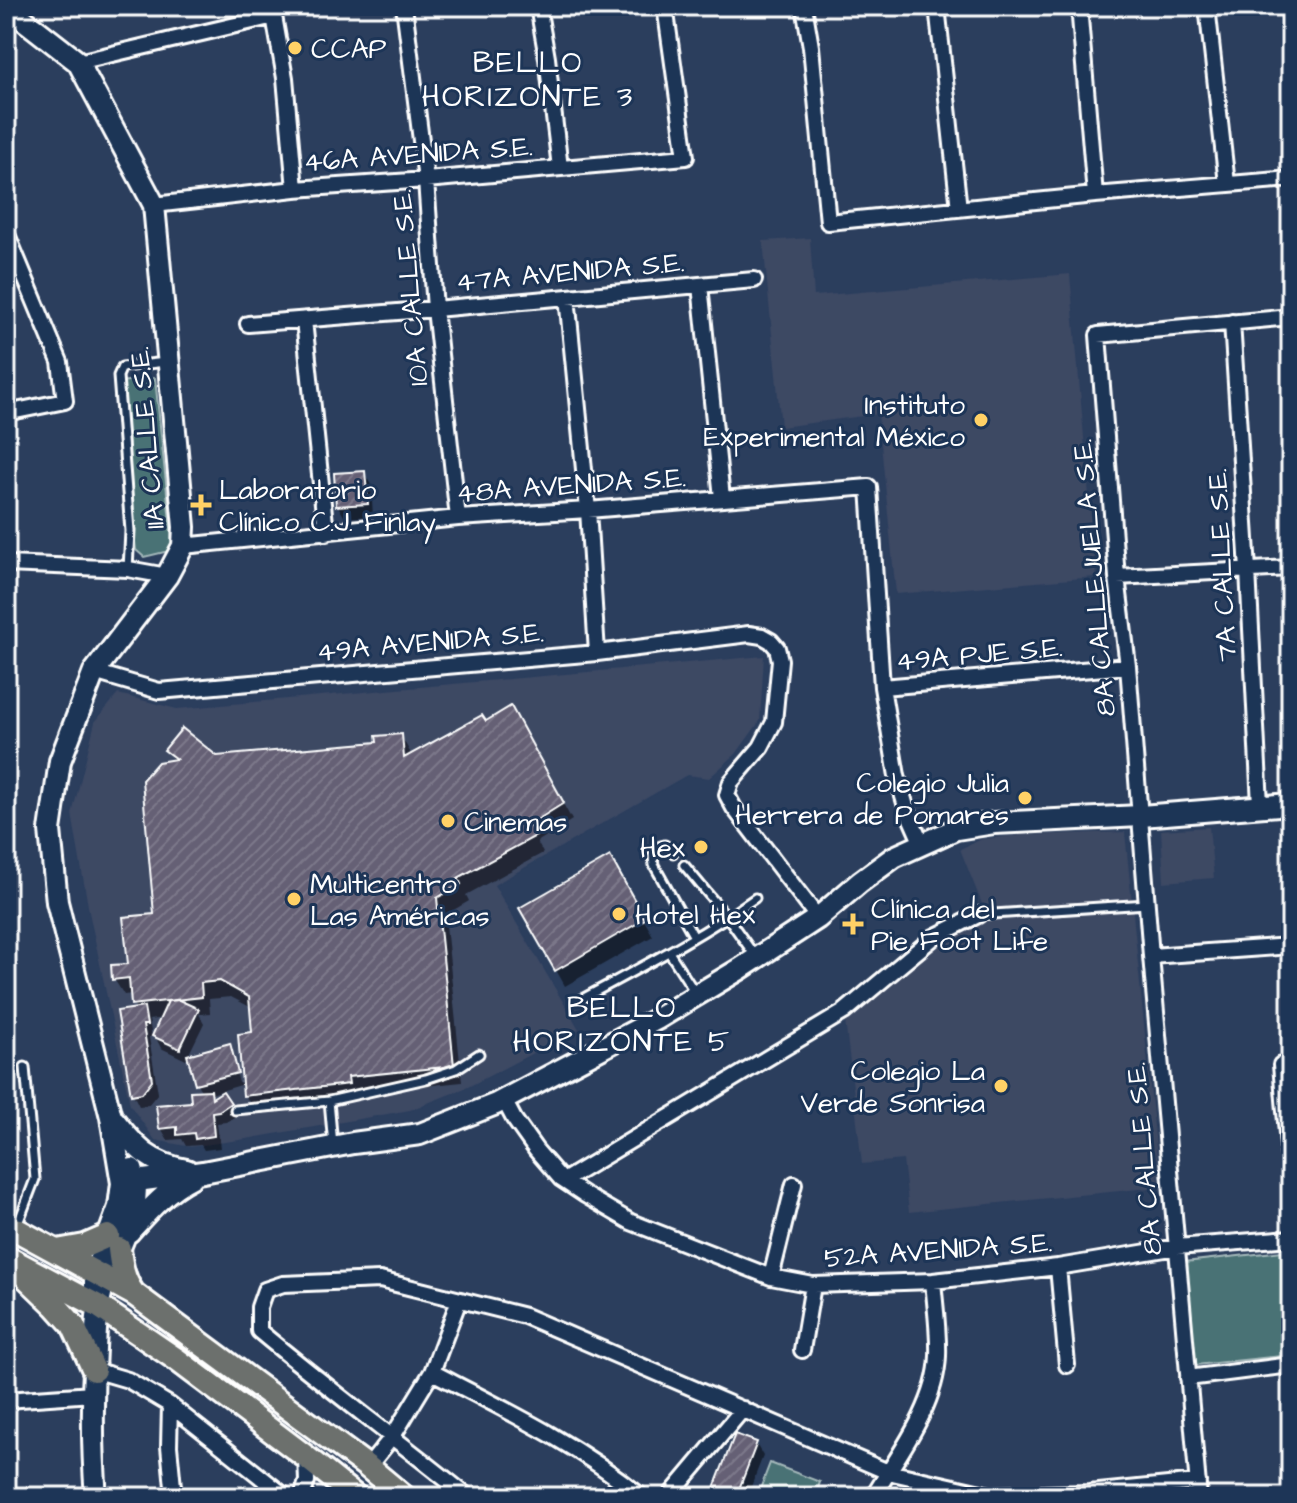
<svg xmlns="http://www.w3.org/2000/svg" width="1297" height="1503" font-family="'Architects Daughter',sans-serif">
<style>
.built{fill:#3c4864}
.green{fill:#4a7275;stroke:#a4b8ba;stroke-width:2}
.shadow{fill:#0007}
.building{fill:url(#building-hatch);stroke:#fff;stroke-width:2}
.lines{fill:none;stroke-linecap:round;stroke-linejoin:round}
.lane-casing{stroke:#fff;stroke-width:13}
.street-casing{stroke:#fff;stroke-width:20}
.secondary-casing{stroke:#fff;stroke-width:26}
.primary-casing{stroke:#fff;stroke-width:28}
.lane{stroke:#1d3557;stroke-width:7}
.street{stroke:#1d3557;stroke-width:14}
.secondary{stroke:#1d3557;stroke-width:20}
.primary{stroke:#6c706d;stroke-width:22}
.poi-dot{fill:#ffd166;stroke:#1d3557;stroke-width:3}
.labels{text-anchor:middle;stroke-width:6;stroke-linejoin:round;paint-order:stroke}
.poi-label{font-size:28px;fill:#fff;stroke:#1d3557;text-anchor:start}
.street-label{font-size:28px;fill:#fff;stroke:#1d3557}
.neighbourhood-label{font-size:30px;letter-spacing:2px;fill:#fff;stroke:#1d3557}
</style>
<defs>
<pattern id="building-hatch" width="6" height="6" patternUnits="userSpaceOnUse" patternTransform="scale(2)"><rect width="6" height="6" fill="#656075"/><path d="M-1 1l2-2M0 6l6-6M5 7l2-2" fill="none" stroke="#7c788a"/></pattern>
</defs>
<rect width="100%" height="100%" fill="#2b3e5d"/>
<filter id="ink" filterUnits="userSpaceOnUse"><feTurbulence type="fractalNoise" baseFrequency=".0125" numOctaves="2"/><feDisplacementMap in="SourceGraphic" scale="16" xChannelSelector="R" yChannelSelector="G"/><feConvolveMatrix kernelMatrix="1 2 1 2 8 2 1 2 1" color-interpolation-filters="sRGB"/></filter>
<g filter="url(#ink)">
<path class="built" d="M810,238L814,296L1070,274L1096,577L896,594L878,414L781,427L763,241Z
M764,656L760,721L736,754L709,778L687,775L494,885L579,1029L468,1087L410,1110L246,1139L191,1147L155,1140L130,1105L89,912L72,814L95,722L118,694L177,709Z
M1209,827L1214,878L1164,882L1161,830Z
M1125,832L1160,1187L909,1212L903,1160L862,1164L844,1012L983,915L982,904L960,849L982,839L1021,835Z"/>
<path class="green" d="M155,378L173,550L144,557L136,550L117,394L120,382Z
M1291,1250V1355L1196,1365L1185,1262Z
M770,1463L820,1482L815,1497H757Z"/>
<path class="shadow" d="M364,473L371,485L373,516L345,518L338,506Z
M486,723L519,724L572,820L537,842L543,853L466,895L469,901L445,915L462,1082L356,1093L357,1100L255,1112L245,1095L244,1084L211,1094L214,1099L222,1094L236,1116L226,1122L217,1123L220,1148L204,1150L201,1145L186,1146L182,1139L168,1140L161,1128L193,1103L202,1092L197,1084L190,1057L229,1046L235,1056H232L239,1083L243,1082L241,1077L244,1076L255,1033L252,1008L231,997L209,999L210,1013L199,1014L204,1023L186,1060L161,1048L155,1036L163,1018L149,1020L152,1037H149L158,1093L148,1105L139,1106L133,1094L137,1010L133,1004L132,994L124,995L114,979L130,966L156,916L174,762L167,750L217,758L379,744L401,736L410,752V757Z
M610,859L653,936L565,986L522,909Z
M756,1444L763,1456L747,1497H722L716,1487Z"/>
<path class="building" d="M365,471L368,504L336,506L334,473Z
M511,706L564,803L529,825L536,836L458,878L461,884L437,898L454,1066L348,1077L349,1084L243,1096L238,1034L252,1032L249,997L220,981L201,983L202,997L131,1005L129,978L112,980L111,965L128,964L123,917L154,914L142,780L158,762L176,759L164,750L182,728L217,756L377,742L376,736L402,734L404,758L482,715L486,721Z
M610,856L645,919L555,971L519,908Z
M179,1000L199,1009L180,1049L152,1036L168,1001Z
M144,1007L147,1025H143L152,1080L142,1093L131,1095L117,1011Z
M230,1043L238,1073L195,1084L187,1055Z
M211,1090L212,1098L223,1091L231,1103L219,1111L212,1112L214,1136L195,1139L194,1133L177,1135V1127L159,1129L156,1105L191,1102L190,1091Z
M735,1434L757,1442L736,1497L714,1488Z"/>
<g class="lines">
<defs>
<path id="lane" d="M128,569L130,531L118,376L122,367L166,362
M673,853L665,845C653,847 652,854 654,865L694,937
M684,865L728,918L755,956
M978,915L1147,904
M669,952L696,994
M582,999C641,967 700,937 755,898
M329,1101L333,1145
M235,1110L329,1101L426,1079L456,1069L479,1054
M17,1226L35,1179L25,1067"/>
<path id="street" d="M404,6L426,180L435,309L458,518
M538,6L547,58L560,168
M804,6L811,47L828,222L1095,195L1291,179
M937,6L959,209
M1079,6L1095,195
M1207,6L1227,184
M78,62L274,16L285,78L295,189
M154,205L295,189L426,180L686,157L665,6
M6,232L60,362L65,401L6,413
M700,285L722,498
M567,297L588,510L597,653
M304,320L326,533
M1232,322L1248,570L1260,805
M248,324L435,309L754,280
M183,546L458,518L588,510L869,487L882,687L897,776L907,810L922,844
M6,564L128,569L167,576
M1117,577L1291,568
M94,672L159,691L597,653L749,634L762,636L771,641L777,648L780,660L774,722L761,747L731,782L727,795L734,808L818,918
M882,687L1128,666
M1151,956L1291,946
M1281,1065L1291,1180
M504,1100L514,1119L536,1150L561,1179L585,1195L631,1222L771,1277L813,1285L933,1281L1058,1267L1177,1247L1291,1238
M561,1179L565,1180L844,1012L934,937L978,915
M1058,1267L1067,1365
M771,1277L794,1184
M802,1350L813,1285
M94,1370L128,1380L170,1405L286,1497
M432,1372C506,1410 577,1444 642,1497
M1188,1378L1291,1365
M6,1400L93,1394
M170,1405L169,1446L174,1497
M368,1467L393,1436L432,1372L459,1300
M302,1497L307,1481L306,1457
M468,1497C399,1441 327,1388 259,1331V1307L265,1290L283,1284L380,1280L525,1316L888,1472L990,1495L1089,1493L1198,1482
M669,1497L743,1409
M873,1497C898,1455 936,1407 938,1356C939,1331 935,1305 933,1281
M1199,1497L1151,956L1128,666L1117,577L1098,335L1291,317"/>
<path id="secondary" d="M6,6L78,62L154,205L184,527L183,546L167,576L94,672L60,761L50,830L57,902L111,1117L122,1183L119,1207L95,1272V1290L98,1306
M114,1120C136,1148 150,1164 187,1170
M122,1183L203,1172L353,1143L420,1134L496,1104L657,1019L740,969L818,918L860,882L894,857L956,829L994,823L1141,816L1291,804
M129,1232C148,1211 166,1190 192,1177
M113,1264C125,1234 144,1201 132,1169
M96,1497C92,1448 92,1398 95,1349C96,1330 96,1312 101,1294"/>
<path id="primary" d="M6,1224L134,1294L368,1467L404,1497
M119,1249C121,1266 123,1279 133,1293
M57,1251L85,1246L108,1236
M6,1257L98,1306L176,1359L306,1457L356,1497
M24,1275L55,1305L73,1325L94,1370"/>
</defs>
<use href="#lane" class="lane-casing"/>
<use href="#street" class="street-casing"/>
<use href="#secondary" class="secondary-casing"/>
<use href="#primary" class="primary-casing"/>
<use href="#lane" class="lane"/>
<use href="#street" class="street"/>
<use href="#secondary" class="secondary"/>
<use href="#primary" class="primary"/>
</g>
</g>
<g class="poi-dot">
<circle cx="295" cy="48" r="8"/>
<circle cx="981" cy="420" r="8"/>
<path d="M197 493h8v8h8v8h-8v8h-8v-8h-8v-8h8z"/>
<circle cx="1025" cy="798" r="8"/>
<circle cx="448" cy="821" r="8"/>
<circle cx="701" cy="847" r="8"/>
<circle cx="294" cy="899" r="8"/>
<circle cx="619" cy="914" r="8"/>
<path d="M849 912h8v8h8v8h-8v8h-8v-8h-8v-8h8z"/>
<circle cx="1001" cy="1086" r="8"/>
</g>
<g class="labels">
<g class="poi-label">
<text x="311" y="58">CCAP</text>
<text x="965" y="414" text-anchor="end">Instituto<tspan x="965" dy="32">Experimental México</tspan></text>
<text x="219" y="499">Laboratorio<tspan x="219" dy="32">Clínico C.J. Finlay</tspan></text>
<text x="1009" y="792" text-anchor="end">Colegio Julia<tspan x="1009" dy="32">Herrera de Pomares</tspan></text>
<text x="464" y="831">Cinemas</text>
<text x="685" y="857" text-anchor="end">Hex</text>
<text x="310" y="893">Multicentro<tspan x="310" dy="32">Las Américas</tspan></text>
<text x="871" y="918">Clínica del<tspan x="871" dy="32">Pie Foot Life</tspan></text>
<text x="635" y="924">Hotel Hex</text>
<text x="985" y="1080" text-anchor="end">Colegio La<tspan x="985" dy="32">Verde Sonrisa</tspan></text>
</g>
<g class="street-label">
<text transform="translate(418 153) rotate(-4)" y="10">46A AVENIDA S.E.</text>
<text transform="translate(570 271) rotate(-5)" y="10">47A AVENIDA S.E.</text>
<text transform="translate(409 288) rotate(-95)" y="10">10A CALLE S.E.</text>
<text transform="translate(146 438) rotate(-95)" y="10">11A CALLE S.E.</text>
<text transform="translate(571 484) rotate(-4)" y="10">48A AVENIDA S.E.</text>
<text transform="translate(1221 565) rotate(-93)" y="10">7A CALLE S.E.</text>
<text transform="translate(1093 578) rotate(-95)" y="10">8A CALLEJUELA S.E.</text>
<text transform="translate(430 641) rotate(-5)" y="10">49A AVENIDA S.E.</text>
<text transform="translate(979 653) rotate(-5)" y="10">49A PJE S.E.</text>
<text transform="translate(1143 1159) rotate(-95)" y="10">8A CALLE S.E.</text>
<text transform="translate(938 1249) rotate(-4)" y="10">52A AVENIDA S.E.</text>
</g>
<g class="neighbourhood-label">
<text x="528" y="72">BELLO<tspan x="528" dy="34">HORIZONTE 3</tspan></text>
<text x="622" y="1017">BELLO<tspan x="622" dy="34">HORIZONTE 5</tspan></text>
</g>
</g>
<rect width="1297" height="1503" fill="none" stroke="#1d3557" stroke-width="32"/>
<rect x="16" y="16" width="1265" height="1471" fill="none" stroke="#fff" stroke-width="3" filter="url(#ink)"/>
</svg>
